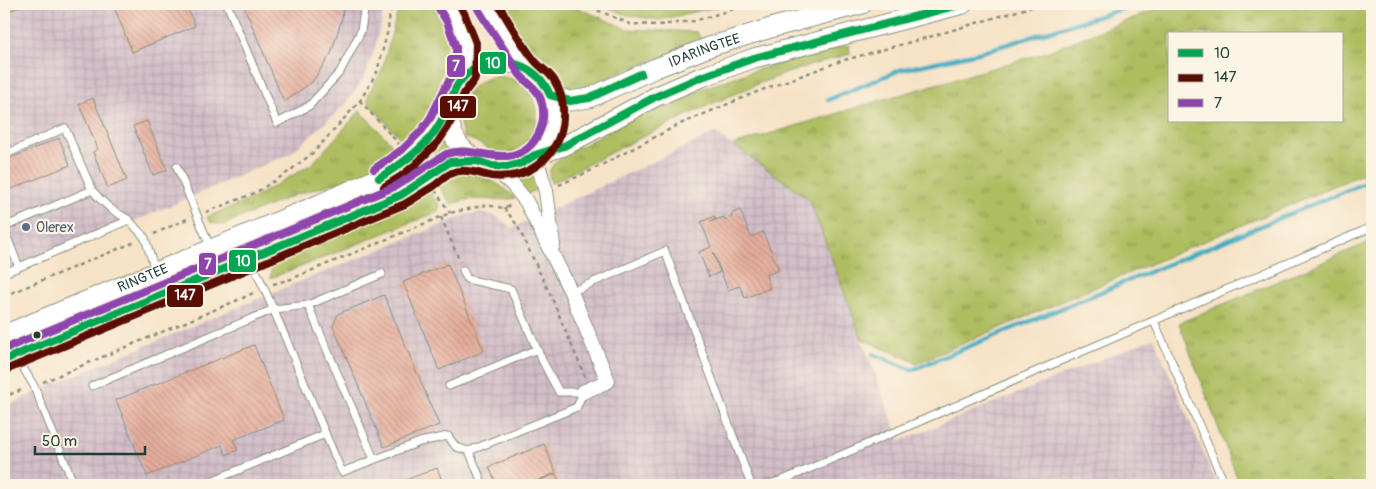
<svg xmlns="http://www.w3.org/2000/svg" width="1376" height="489" font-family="Pangolin,sans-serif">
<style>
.industrial{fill:url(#industrial-grid)}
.grass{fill:url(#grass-tufts);stroke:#667d4a;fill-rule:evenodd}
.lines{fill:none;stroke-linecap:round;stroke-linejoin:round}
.stream{stroke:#43adc2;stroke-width:4.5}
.building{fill:url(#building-back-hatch)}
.service-casing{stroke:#8a907d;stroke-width:9}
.minor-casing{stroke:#8a907d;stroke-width:16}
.secondary-casing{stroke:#8a907d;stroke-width:21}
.path{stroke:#8a907d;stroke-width:2.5;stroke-dasharray:4 4;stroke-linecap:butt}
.service{stroke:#fff;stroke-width:7}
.minor{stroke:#fff;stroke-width:14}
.secondary{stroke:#fff;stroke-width:19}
.bus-1-casing{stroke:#fcf5e5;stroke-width:11}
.bus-2-casing{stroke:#fcf5e5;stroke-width:11}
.bus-3-casing{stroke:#fcf5e5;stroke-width:11}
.bus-1{stroke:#00a651;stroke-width:8}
.bus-2{stroke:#5a0e03;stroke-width:8}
.bus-3{stroke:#8e44ad;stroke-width:8}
.service-dot{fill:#5c6f8a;stroke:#fcf5e5;stroke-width:2}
.bus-dot{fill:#1f3d34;stroke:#fcf5e5;stroke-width:2}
.labels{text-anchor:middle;stroke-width:4.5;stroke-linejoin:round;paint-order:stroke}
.street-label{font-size:14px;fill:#1f3d34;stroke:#fcf5e5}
.service-label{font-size:14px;fill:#4e5e75;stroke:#fcf5e5;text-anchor:start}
.line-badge{stroke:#fcf5e5;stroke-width:2}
.badge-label{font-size:14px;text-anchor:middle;font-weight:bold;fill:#fff}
</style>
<defs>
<pattern id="industrial-grid" width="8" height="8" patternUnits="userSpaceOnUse" patternTransform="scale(1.25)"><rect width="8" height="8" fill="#d2bdc8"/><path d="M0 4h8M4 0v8" fill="none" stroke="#b4a3ac"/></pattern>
<pattern id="grass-tufts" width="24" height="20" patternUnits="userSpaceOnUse" patternTransform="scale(1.25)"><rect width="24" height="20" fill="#aebd60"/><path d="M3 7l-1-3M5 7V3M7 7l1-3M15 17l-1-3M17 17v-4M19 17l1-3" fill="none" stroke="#8d9b50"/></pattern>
<pattern id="building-back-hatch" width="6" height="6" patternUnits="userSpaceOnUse" patternTransform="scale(1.25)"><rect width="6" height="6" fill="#e6ad9d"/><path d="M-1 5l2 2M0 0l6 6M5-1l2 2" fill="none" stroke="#ba8e81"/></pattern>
</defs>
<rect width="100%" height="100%" fill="#fcf5e5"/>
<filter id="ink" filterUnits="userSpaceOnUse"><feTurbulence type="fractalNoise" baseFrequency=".02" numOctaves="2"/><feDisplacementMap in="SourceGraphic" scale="10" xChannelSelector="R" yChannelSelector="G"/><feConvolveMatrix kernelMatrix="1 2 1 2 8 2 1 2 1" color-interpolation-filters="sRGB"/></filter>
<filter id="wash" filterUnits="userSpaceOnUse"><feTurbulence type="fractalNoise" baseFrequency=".0096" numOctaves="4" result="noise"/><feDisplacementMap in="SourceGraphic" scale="20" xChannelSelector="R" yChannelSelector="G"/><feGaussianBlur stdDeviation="1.12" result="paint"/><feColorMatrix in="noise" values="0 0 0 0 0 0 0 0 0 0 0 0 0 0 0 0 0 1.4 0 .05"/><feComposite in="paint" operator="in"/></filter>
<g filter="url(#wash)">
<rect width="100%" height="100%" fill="#f6e2c6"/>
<path class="industrial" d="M4,4H384L381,24L373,54L364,78L345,105L291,153L4,278Z
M715,133L809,199L900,441L1154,338L1217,485H4V408L47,387L284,288L466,215L481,213L496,216L512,228Z"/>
<path class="grass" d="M397,4H436C447,25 461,49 448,73C445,79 440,84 438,90C435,97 435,105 433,112C429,123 414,137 406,145L370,105L368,100L369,93L382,70L397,14Z
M504,4H569L627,29L697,32L702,41L619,73L590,86L578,89L561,85L540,65L501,15Z
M600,4H729L659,20L627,15Z
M1169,4H1372V170L917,363L862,339L809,199L733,145L878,101L1041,54ZM1170,34H1342V121H1170Z
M849,45L850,54C813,64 775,76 739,92C675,119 613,152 551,183C550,177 548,173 551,168C558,156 573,150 585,144C666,97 758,66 849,45Z
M494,76C503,77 512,77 520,82C543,98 543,132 520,147C517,150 511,153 506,153C489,155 480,139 464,138C453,108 463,86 494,76Z
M360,111L400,153L377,168L354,178L297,194L223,225L210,222L207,217L250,200L312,164Z
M444,132L452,148L426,169L417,159Z
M456,171C482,174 497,181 515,198C503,201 492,199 479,199C469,199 460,201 451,204L436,182L445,176Z
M531,172L533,173L538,189L527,194L516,181V177Z
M428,188L440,206L437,212L295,269L270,278L271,270L273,265L280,260L304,247L396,208Z
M1372,241V485H1240L1179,323Z"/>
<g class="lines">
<path class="stream" d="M828,100L900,70L978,53L1139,4
M873,354L912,370L1372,180"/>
</g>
<g id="blocks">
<path class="building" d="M4,4H26L4,13Z
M113,4H186L195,26L132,52Z
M243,4H344L342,18L331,54L312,82L284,102Z
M93,98L127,180L108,188L93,152L98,149L79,104Z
M147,121L167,170L153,175L133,126Z
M59,138L70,165L4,192V161Z
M740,210L751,237L763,232L779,270L766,275L770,288L745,298L740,286L728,290L713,252L720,272L709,277L699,252L711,247L701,222L715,216L716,219L710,222L724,217L725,220L732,217L731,214Z
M448,264L484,351L439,370L403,282Z
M384,295L439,425L384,447L333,326L338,314Z
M254,345L284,420L233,440L238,450L226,455L222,445L147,476L116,400Z
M544,444L556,473L526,485H497L489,467Z
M437,468L444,485H393Z
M556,474L561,485H528Z"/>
</g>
</g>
<g filter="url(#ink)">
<use href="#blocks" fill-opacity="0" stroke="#8a907d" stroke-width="1"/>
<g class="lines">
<defs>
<path id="service" d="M227,4L277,123L309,106L340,72L361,31L365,4
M4,155L65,128L92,190
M177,167L211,249
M4,227L92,190L100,199L111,209L129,220L145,238L155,270
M4,230L19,267L129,220
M250,258C284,328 310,401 342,472L420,442L448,436L456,447L469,451L483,485
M463,270L467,279L511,289L537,349
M4,273L19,267
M571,292L665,251L751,485
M308,305L374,459
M1154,321L1225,485
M16,356L34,386L74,485
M92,386L274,309L308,305L382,274
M449,386L537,349L543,362L559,392H583L577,407L469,451
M202,485L325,434
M765,485L783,480L1372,227"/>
<path id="minor" d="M535,155L546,191L553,245
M492,166L513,185L526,201L571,292L608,381L583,392"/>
<g id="secondary">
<path d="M448,4L456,18L466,45V75"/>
<path d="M486,4L529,70"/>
<circle cx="501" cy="114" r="52"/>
<path id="s1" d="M550,95L570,101L589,98L656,68L709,47L774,27L862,4"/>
<path d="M535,155L564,146L655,97L699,78L754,58L963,4"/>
<path id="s2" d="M4,335L320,204L381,177L410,157L434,131L450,103"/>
<path d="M4,360L401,195L450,162L462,161H477"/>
</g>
</defs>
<use href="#service" class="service-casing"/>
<use href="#minor" class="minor-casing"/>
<use href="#secondary" class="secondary-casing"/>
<path class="path" d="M583,4L630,24L659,25L694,21L751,4
M360,101L399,144
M559,185L590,171L678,125L754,93L841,61L922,39L1041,4
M435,190L450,213
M504,208L517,225L551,296L585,377
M206,212L255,193L287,173L314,152L360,101L377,72L388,30L391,4
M441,217L460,262
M154,234L187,219
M273,284L291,279L450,213L486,205L504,208L512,205
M4,296L135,242
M43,382L245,297L255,292
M4,400L11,394L24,389"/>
<use href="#service" class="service"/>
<use href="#minor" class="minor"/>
<use href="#secondary" class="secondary"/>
<defs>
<path id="bus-1" d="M379,178C399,166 421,151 435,131C441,122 447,111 451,100C453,95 455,88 459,83C476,58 515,55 537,76C543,81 547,88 550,95L570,101L589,98L641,74
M4,360L401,195L450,162L477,161L492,166L507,167L522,163L535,155L564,146L655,97L699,78L754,58L963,4"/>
<path id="bus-2" d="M384,187L400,177L416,164L438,142L448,127L465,92L475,79L476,43L465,15L459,4
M8,369L405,204C415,198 424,192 434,186C442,180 450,171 460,171C469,170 478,173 486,175C496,178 506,177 516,175C532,171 544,162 553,149C566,130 567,100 554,80C549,72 541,68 535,61C521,44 510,23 498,4"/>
<path id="bus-3" d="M374,169L403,149L422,130L431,117L448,82L456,71V47L447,22L439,9
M4,349L396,186L446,154C469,146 490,160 513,155C537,149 548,122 541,100C537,88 529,85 522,77C516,71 512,62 507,54C497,39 487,24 478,9"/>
</defs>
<use href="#bus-1" class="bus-1-casing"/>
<use href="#bus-2" class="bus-2-casing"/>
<use href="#bus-3" class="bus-3-casing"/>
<use href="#bus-1" class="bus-1"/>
<use href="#bus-2" class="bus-2"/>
<use href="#bus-3" class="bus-3"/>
</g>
</g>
<circle class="service-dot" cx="26" cy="227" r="5"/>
<circle class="bus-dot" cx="37" cy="335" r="4.5"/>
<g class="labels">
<g class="street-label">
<text dy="5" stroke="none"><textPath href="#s1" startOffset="165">IDARINGTEE</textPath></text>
<text dy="5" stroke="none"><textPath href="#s2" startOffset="150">RINGTEE</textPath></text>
</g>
<g class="service-label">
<text x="36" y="232">Olerex</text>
</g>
</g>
<g class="line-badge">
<rect x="479" y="51" width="28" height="24" rx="5" fill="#00a651"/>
<rect x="446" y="54" width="20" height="24" rx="5" fill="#8e44ad"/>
<rect x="439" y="95" width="38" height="24" rx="5" fill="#5a0e03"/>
<rect x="228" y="249" width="29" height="24" rx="5" fill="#00a651"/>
<rect x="198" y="252" width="19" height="24" rx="5" fill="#8e44ad"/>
<rect x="166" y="284" width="38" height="24" rx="5" fill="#5a0e03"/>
</g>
<g class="badge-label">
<text x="493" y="68">10</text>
<text x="456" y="71">7</text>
<text x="458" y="111">147</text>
<text x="243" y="266">10</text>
<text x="208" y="269">7</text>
<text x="185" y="300">147</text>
</g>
<rect width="1376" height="489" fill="none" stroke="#fcf5e5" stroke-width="20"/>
<rect x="1168" y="32" width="175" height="90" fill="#fcf5e5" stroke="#a4ab9e"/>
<rect x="1178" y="49" width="25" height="8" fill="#00a651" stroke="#a4ab9e"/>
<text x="1214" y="58" font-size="15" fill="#1f3d34">10</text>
<rect x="1178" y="74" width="25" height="8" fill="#5a0e03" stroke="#a4ab9e"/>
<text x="1214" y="82" font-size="15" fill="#1f3d34">147</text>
<rect x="1178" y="99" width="25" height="8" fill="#8e44ad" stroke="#a4ab9e"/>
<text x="1214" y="108" font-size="15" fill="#1f3d34">7</text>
<path d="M35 446v8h110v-8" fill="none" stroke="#1f3d34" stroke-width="2.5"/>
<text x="42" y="446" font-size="15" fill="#1f3d34" stroke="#fcf5e5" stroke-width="4" paint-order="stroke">50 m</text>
</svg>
